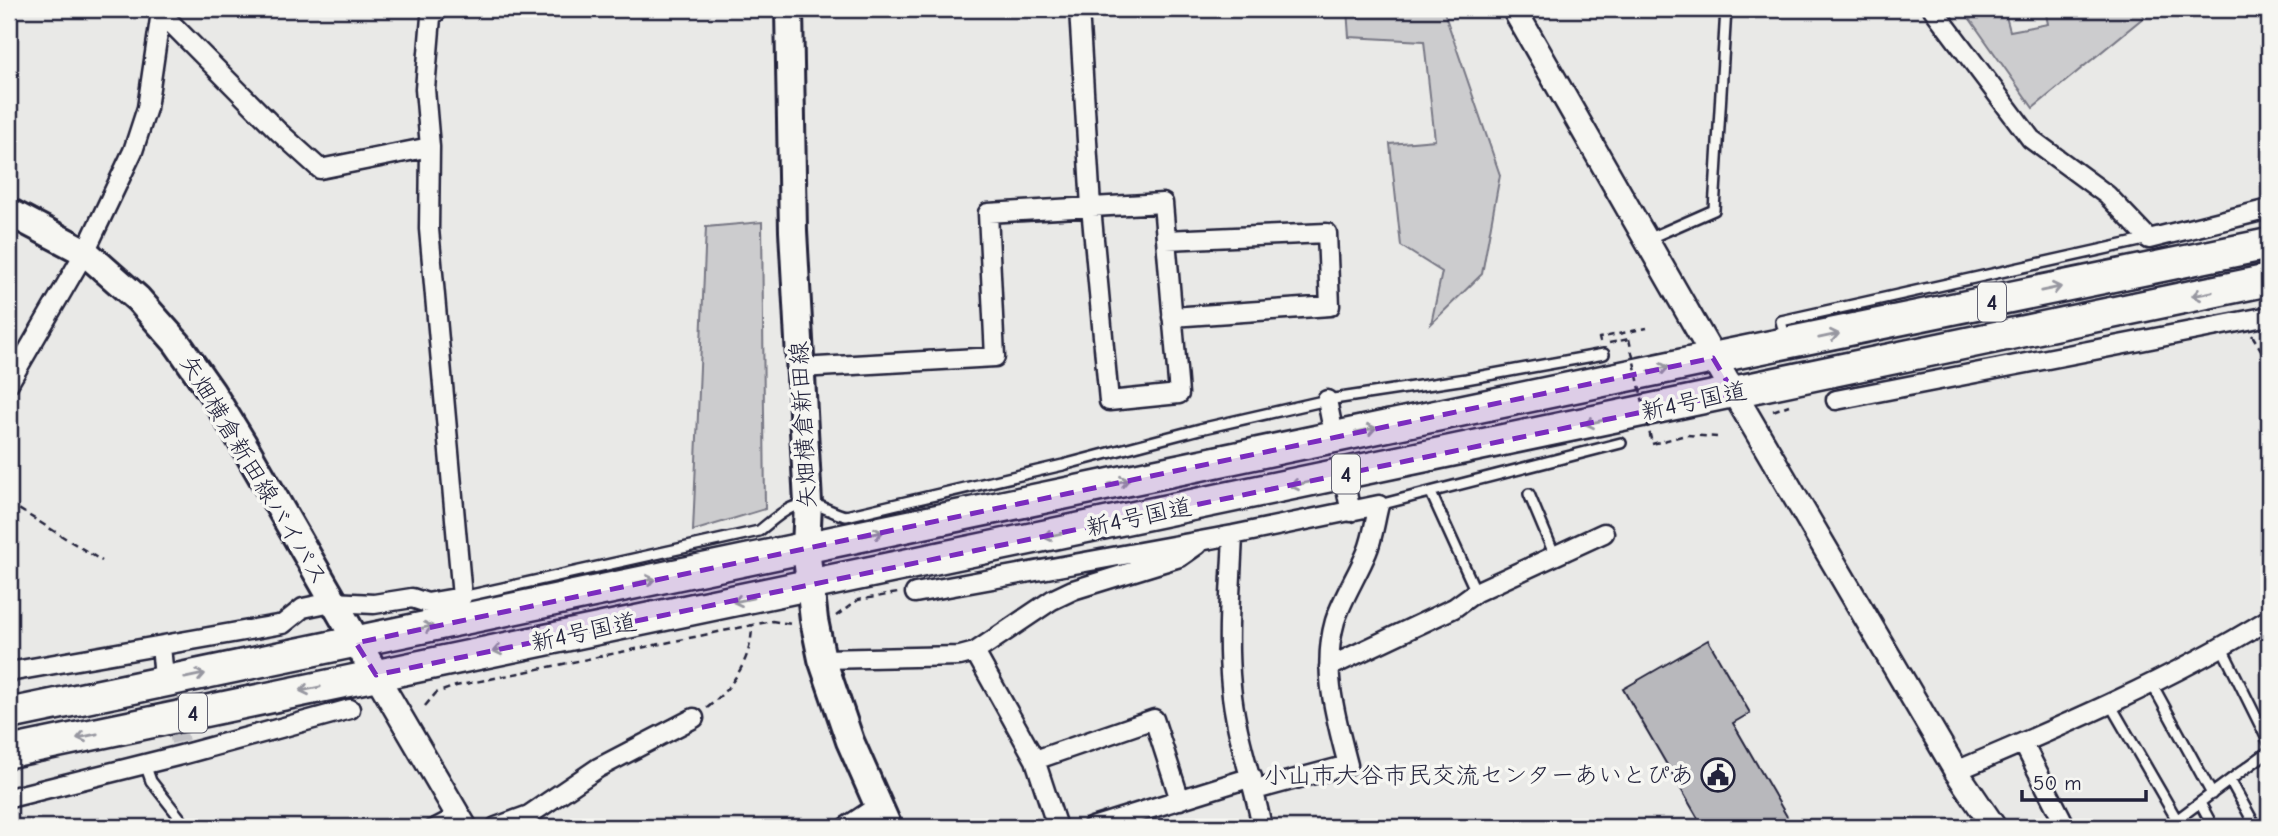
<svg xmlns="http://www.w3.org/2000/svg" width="2278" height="836" font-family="'Comic Neue','Klee One',sans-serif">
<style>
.green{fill:#ccccce;stroke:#777784;stroke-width:2}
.building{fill:#b8b8bc;stroke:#22223b;stroke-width:2}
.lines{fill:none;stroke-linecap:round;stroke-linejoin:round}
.minor-tunnel{stroke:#c1c1c5;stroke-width:18;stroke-dasharray:18 9;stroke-linecap:butt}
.service-casing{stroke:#22223b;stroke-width:14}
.minor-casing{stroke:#22223b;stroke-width:23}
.tertiary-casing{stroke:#22223b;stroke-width:28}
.secondary-casing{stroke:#22223b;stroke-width:32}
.trunk-casing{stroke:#22223b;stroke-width:35}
.path{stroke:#22223b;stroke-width:2.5;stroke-dasharray:7 5;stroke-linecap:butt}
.service{stroke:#f6f6f2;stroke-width:9}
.minor{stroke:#f6f6f2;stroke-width:18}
.tertiary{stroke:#f6f6f2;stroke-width:23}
.secondary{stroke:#f6f6f2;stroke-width:26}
.trunk{stroke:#f6f6f2;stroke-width:30}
.path-bridge{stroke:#22223b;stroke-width:2.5;stroke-dasharray:7 5;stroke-linecap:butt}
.oneway{stroke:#9797a0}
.marked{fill:#7b2cbf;fill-opacity:0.2;stroke:#7b2cbf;stroke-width:5;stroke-dasharray:14 9;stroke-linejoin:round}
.labels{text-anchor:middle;stroke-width:7;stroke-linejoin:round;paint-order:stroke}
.shield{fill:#f6f6f2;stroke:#626272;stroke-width:2}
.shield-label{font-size:23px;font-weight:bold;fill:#22223b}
.street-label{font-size:24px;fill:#22223b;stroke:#f6f6f2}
.poi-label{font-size:24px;fill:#22223b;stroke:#f6f6f2;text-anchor:end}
</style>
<rect width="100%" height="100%" fill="#e9e9e7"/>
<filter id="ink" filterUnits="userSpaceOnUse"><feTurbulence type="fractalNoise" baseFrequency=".0143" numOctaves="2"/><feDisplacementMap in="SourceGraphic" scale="14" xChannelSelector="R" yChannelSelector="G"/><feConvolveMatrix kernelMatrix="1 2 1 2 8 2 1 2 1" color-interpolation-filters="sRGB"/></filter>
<g filter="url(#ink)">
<path class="green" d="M1347,9H1443L1500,175L1482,274L1431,324L1442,272L1401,246L1390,144L1435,140L1424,41L1349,37Z
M1963,9H2004L2010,31L2048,24L2045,9H2139L2144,17L2033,108Z
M762,222L765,509L693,531L706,227Z"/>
<path class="building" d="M1708,640L1750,713L1733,723L1793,827H1703L1623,689Z"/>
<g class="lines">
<path class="minor-tunnel" d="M164,673L180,742"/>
<defs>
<path id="service" d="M1648,239L1714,210L1726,9
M1785,337L1781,321L2149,239
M1431,493L1476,592
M1529,494L1555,556
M1379,505L1621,443
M462,597L759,531C777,517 794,498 819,506C829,509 835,514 846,516L1063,465L1200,429L1327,400L1466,379L1604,354
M2222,648L2269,743
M2152,684L2212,794
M2110,704L2177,820
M145,764L151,781L187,827
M2230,780L2256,827
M2200,803L2213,827
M428,827L455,813
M2167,827L2269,751"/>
<path id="minor" d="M157,9L278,131L320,169L430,147
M1933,9L2031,139L2107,195L2149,239L2269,209
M1166,240L1327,233L1330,306L1172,317
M800,368L995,357L988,213L1163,203L1179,394L1109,401L1091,207L1079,9
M9,383L85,252L133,151L147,108L161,12
M1327,400L1331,420
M1836,400L2269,316
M1346,489L1351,512
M1233,535C1231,585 1226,636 1231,686C1235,734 1253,780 1262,827
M915,593L1233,535L1379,505C1375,520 1373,538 1367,552C1357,576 1343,597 1335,621C1321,670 1336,718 1348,765L1255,790
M161,646L163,667
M975,652L1035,760L1057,827
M822,659L960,656L975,652L1052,600L1073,590L1180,557L1197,545
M1329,667L1454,608L1476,592L1604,533
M9,672L283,624L303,608L332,602L374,604L412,598L427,603L462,597L429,229L430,147L425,89L431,17L439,9
M2023,743L2066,827
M1035,760L1154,719L1180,800
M1956,771C2063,726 2170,680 2269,619
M9,798L181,755L350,709
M496,827L529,815L598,768L694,718
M846,827L879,805
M1092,827L1252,777"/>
<path id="tertiary" d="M1514,9L1734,393L1956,771L1994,827
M376,675L465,827"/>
<path id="secondary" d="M789,9L793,231L808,503L806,548L814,620L822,659L850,741L888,827
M9,212L85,252L138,299L177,343L212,393L242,442L376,675"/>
<path id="trunk" d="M9,714L1713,358L2269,244
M9,752L2269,280"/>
</defs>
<use href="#service" class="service-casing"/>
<use href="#minor" class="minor-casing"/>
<use href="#tertiary" class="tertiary-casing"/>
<use href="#secondary" class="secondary-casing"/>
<use href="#trunk" class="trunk-casing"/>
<path class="path" d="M2252,335L2269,363
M1600,342L1599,338L1647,328
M1609,343L1629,339
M1773,411L1789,405
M1652,444L1686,435L1717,437
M9,503L102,561
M836,616L858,600L898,593
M425,706L436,693L456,686L772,621L791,624
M707,708C734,686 752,658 752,625"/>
<use href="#service" class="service"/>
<use href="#minor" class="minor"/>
<use href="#tertiary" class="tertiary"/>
<use href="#secondary" class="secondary"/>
<use href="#trunk" class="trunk"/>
<path class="path-bridge" d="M1629,339L1652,444"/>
</g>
<defs><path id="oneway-shaft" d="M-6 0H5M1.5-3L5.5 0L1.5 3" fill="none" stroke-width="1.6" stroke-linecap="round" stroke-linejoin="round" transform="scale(1.75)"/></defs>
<g class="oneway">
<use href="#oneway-shaft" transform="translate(2051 289) rotate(-12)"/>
<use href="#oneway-shaft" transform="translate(2202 294) rotate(168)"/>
<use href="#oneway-shaft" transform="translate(1829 336) rotate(-12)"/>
<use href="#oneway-shaft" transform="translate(1659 369) rotate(-12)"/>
<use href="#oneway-shaft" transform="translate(1595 422) rotate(168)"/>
<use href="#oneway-shaft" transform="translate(1366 430) rotate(-12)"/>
<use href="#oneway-shaft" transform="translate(1119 482) rotate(-12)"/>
<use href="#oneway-shaft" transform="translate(1300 484) rotate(168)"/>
<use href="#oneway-shaft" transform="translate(873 534) rotate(-12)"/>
<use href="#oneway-shaft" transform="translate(1053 535) rotate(168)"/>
<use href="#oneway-shaft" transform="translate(645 581) rotate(-12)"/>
<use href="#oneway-shaft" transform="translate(743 600) rotate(168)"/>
<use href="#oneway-shaft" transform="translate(423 628) rotate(-12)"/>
<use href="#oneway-shaft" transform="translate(503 649) rotate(168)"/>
<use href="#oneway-shaft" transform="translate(195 676) rotate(-12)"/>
<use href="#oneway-shaft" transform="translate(310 689) rotate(168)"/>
<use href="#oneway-shaft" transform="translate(87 736) rotate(168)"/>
</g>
</g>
<path class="marked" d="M1713,358L1734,393L376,675L356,643Z"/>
<defs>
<symbol id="civic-ring" viewBox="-11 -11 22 22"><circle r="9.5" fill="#f6f6f2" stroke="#22223b" stroke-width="1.5"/><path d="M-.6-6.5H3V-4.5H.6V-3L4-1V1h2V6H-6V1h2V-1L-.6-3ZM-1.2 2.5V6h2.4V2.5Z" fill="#22223b"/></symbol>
</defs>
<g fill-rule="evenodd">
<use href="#civic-ring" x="1699" y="756" width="38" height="38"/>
</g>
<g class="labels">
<g class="shield">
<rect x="1978" y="282.5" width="28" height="39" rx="5"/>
<rect x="1332" y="454.5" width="28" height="39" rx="5"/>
<rect x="179" y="693.5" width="28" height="39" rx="5"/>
</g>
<g class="shield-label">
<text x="1992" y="310">4</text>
<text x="1346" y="482">4</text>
<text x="193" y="721">4</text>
</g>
<g class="street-label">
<text transform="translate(1694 401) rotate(-12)" y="8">新4号国道</text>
<text transform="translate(803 425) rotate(-93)" y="8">矢畑横倉新田線</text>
<text transform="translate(254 470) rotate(59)" y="8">矢畑横倉新田線バイパス</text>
<text transform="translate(1139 517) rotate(-12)" y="8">新4号国道</text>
<text transform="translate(584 632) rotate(-12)" y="8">新4号国道</text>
</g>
<g class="poi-label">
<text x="1694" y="783">小山市大谷市民交流センターあいとぴあ</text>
</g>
</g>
<rect width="2278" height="836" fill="none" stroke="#f6f6f2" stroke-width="35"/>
<rect x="18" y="18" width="2243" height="801" fill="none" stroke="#22223b" stroke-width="2.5" filter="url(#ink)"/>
<path d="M2022 790v10h124v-10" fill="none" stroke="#22223b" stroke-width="3.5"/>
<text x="2033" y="790" font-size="21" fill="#22223b" stroke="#f6f6f2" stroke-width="5" paint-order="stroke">50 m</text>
</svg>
